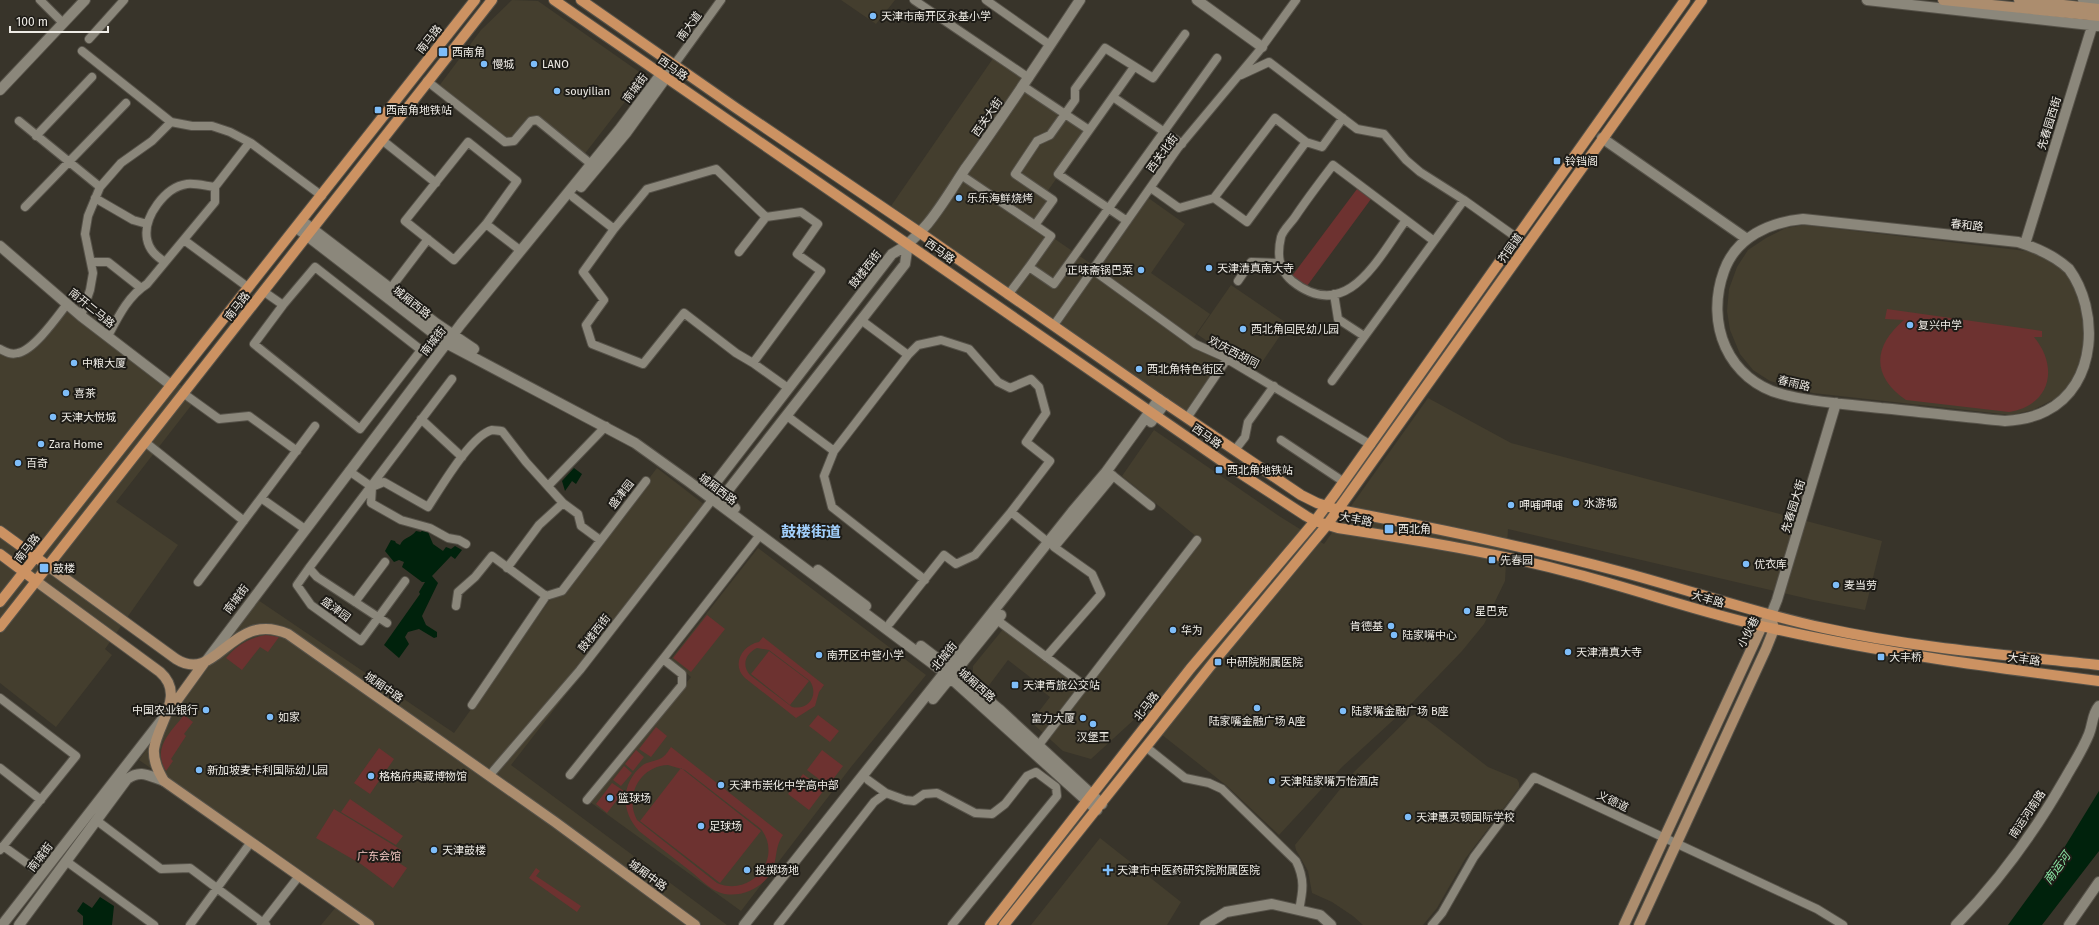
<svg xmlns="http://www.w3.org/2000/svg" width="2099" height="925" font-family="'Fira Sans','Noto Sans SC',sans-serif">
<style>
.built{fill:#443e2e}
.green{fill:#6d3230;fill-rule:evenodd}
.water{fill:#00220c}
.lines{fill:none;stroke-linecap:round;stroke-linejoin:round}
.minor-casing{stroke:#565249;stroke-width:10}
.tertiary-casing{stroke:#565249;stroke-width:12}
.secondary-casing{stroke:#565249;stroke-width:12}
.primary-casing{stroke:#565249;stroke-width:12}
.minor{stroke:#8b877b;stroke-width:8}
.tertiary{stroke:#8b877b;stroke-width:10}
.secondary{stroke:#ac8d6e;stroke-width:10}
.primary{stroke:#cc9262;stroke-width:10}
.poi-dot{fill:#7ebdf9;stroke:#1e1c17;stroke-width:1.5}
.labels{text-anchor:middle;stroke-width:4;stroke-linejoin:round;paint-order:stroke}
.poi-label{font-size:11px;fill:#efece6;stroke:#1e1c17;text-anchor:start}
.street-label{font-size:11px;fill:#efece6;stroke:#1e1c17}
.park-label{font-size:11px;fill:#f3c6c2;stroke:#1e1c17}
.water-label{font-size:12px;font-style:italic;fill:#8deba8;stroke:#1e1c17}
.district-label{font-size:15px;font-weight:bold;fill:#a2d0fd;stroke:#1e1c17}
</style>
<rect width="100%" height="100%" fill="#38342a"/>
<path class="built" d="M512,0L538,1L645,76L583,156L531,118L510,143L439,86L481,30Z
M841,0H895L876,24Z
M994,57L1024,78L1031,94L1088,133L1047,192L1055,198L1036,226L1097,268L1147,197L1185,224L1151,273L1210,314L1194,337L1225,359L1188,413L891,206Z
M1804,225L2026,251L2051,259L2065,270L2087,305L2089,351L2069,387L2056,398L2033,410L2011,415L1813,393L1770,381L1753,370L1740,354L1730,330L1727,311L1729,289L1737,267L1748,250L1766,238L1786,228Z
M1231,285L1288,324L1254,374L1197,334Z
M70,300L197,398L116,502L178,545L105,649L112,655L56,727L0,683V348L9,353L29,346Z
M1428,398L1511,443L1882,541L1865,610L1813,600L1508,529L1505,581L1484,624L1462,651L1413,702L1342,767L1279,835L1227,786L1138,716L1091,759L1063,751L1031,722L1050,697L1037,687L1039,684L1008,660L987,688L977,679L973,673V666L1004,628L1080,684L1197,537L1122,476L1154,430L1279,516L1324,544Z
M657,468L710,509L511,765L727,925H321L341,901L139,760L258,600L454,733L549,601L560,595Z
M758,548L926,675L851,767L741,911L590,802L691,677L670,660Z
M1418,713L1488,767L1517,779L1519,783V788L1465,859L1437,908L1423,925H1363L1353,916L1332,902L1312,893L1308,871L1296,850L1295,845L1354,772L1411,716Z
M1100,838L1181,902L1167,925H1031Z"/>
<path class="green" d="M1357,189L1371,199L1307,286L1292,276Z
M1887,309L2042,331V337H2034C2059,367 2051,405 2009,412L1906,400C1871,376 1873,346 1904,320L1885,319Z
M707,615L725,629L691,672L673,658Z
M266,635L279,637L268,652L260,647L242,670L226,658C237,645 249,638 266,635Z
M763,637L824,685L819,692L815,706L796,718L745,678C731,665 742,645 759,642ZM757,648L769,650L810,681C819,695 809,711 792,707L750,675C741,665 746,653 757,648Z
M769,651L809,681L790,705L751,674Z
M184,715L193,722L184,734L186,736L171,759L173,761L166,771C152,748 170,733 184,715Z
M818,715L839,731L830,742L809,726Z
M656,727L667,736L651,757L639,749Z
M671,747L783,835C773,849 779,863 768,877C758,890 738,898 721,893C711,890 702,881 694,874C676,860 657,845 639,831C620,811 621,782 643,765C649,761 658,761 663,757C666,755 669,750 671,747ZM668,765L685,770L761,829C784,859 750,898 717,883L637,820C624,796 640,766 668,765Z
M379,748L394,759L370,794L354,783Z
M636,750L644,757L633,771L625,764Z
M822,750L843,766L828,786L807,770Z
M624,766L632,773L621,786L613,780Z
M681,768L761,831L720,883L640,821Z
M803,774L824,790L809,810L788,794Z
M612,783L624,791L607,813L596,804Z
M350,799L403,836L396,845L341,812Z
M334,809L403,851L396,861L407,868L393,888L361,864L316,838Z
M536,868L540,871L536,876L581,906L577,912L529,878Z"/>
<path class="water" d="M574,468L582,474L576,484L572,481L565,491L562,481Z
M422,530L428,532L433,544L443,551L446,547L451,549L455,546L462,550L455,559L451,556L432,576L438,583L422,616L426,625L437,632V637L434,638L419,629L408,632L405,637L409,644L399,658L384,645L420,594L419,592L425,582H422L402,567L404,562L399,560L394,562L385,551L391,540L395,541L396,543L400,545C403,537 411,538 416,531L421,532Z
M2099,791V851L2042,925H2008L2064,848Z
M100,897L114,906L112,925H83V916L77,911L83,902L92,908Z"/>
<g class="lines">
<defs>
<path id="minor" d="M40,0L63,23
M914,0L1029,78
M986,0L1050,45
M89,39L124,0
M82,51L171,122L192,126H212L230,132L251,143L322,196
M674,65L721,0
M1241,75L1269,62L1357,129L1384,134L1406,160L1420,172L1464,200L1527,245
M427,81L505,142L514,141L531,121L537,120L591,164
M1023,86L1089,130
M1113,97L1182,144
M19,121L100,187
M36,136L92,77
M382,140L436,183
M961,175L1035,225
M1151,188L1179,208L1214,198L1275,118L1306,142L1322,147L1343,118
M573,197L614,229L647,189L716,169L766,217L739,252
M95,198L133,220L147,224
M1214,198L1247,222L1306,142
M25,207L126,103
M1406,220C1378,258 1347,325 1292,281C1278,269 1277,254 1281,237C1283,230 1291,223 1295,217C1307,199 1320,182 1333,165L1434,241
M1127,221L1058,174L1134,67
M486,224L454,260L405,221L468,142L517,181L486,224L521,251
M614,229L583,272L604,300L586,325L592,344L643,364L684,313L736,353L753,363L821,271L797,254L818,224L801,212L766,217
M184,240L249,288
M91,262H108L141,288
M165,262C156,256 149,250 147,239C143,217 165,187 187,184C196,183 206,186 215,187
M1029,267L1051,236L1035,225L1053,200L1015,174L1037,141L1050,135L1075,100V89L1105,48L1153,78L1185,34
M1093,270L1195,344L1222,356L1371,445
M1238,281L1251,262L1280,263
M390,289L428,239
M263,291L283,305L254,344L360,429L421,350L315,267L283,305
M1334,294L1338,319L1364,336
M1008,295L1029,267L1054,284L1217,58
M81,316L90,290L93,273L85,234L88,216L100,187L121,163L152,141L171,122
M861,320L908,355
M1054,325L1178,148L1259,51L1296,0
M108,336C118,317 128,296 147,284L215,202V187L249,143
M0,349C6,352 11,355 18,353C34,350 57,317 67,304
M753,363L788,388
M1332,381L1464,200
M183,393L219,419L249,416L297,451
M787,416L834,451L908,355L918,345L941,340L969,349L998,382L1010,388L1031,379L1039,387L1046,413L1026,442L1050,461L1011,512
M1187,418L1227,359
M421,419L462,457
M1281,440L1344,482
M145,442L244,521
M1235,450L1245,437L1248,422L1274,386
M834,451L824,476L832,507L925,580
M349,471L372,487L371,503L401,520L430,528L448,538L459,540L466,544
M1112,475L1151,506
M549,485L606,426
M372,487L384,482L428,507C440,489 471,435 492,430C495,430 499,431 502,431L526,462L563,503L578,514L581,526L600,540
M261,498L305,529
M309,568L297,585L311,605L361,641L405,581
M507,568L539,525L563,503
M198,582L315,426
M355,602L385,562
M456,606L458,592L475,577L492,556L546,596
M997,620L1085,686
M387,623L317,577L309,568L452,379
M890,623L944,555L956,564L975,555L1011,512L1049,543
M1046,657L1101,594L1092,574L1054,547
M0,698L76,756L0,850
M472,705L546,596L562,591L646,481
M1038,746L1197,540
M1146,747L1185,778L1209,783L1222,789L1296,861C1305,879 1303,891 1299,910
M0,768L41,800
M570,775L663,659
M489,776L580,670L712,500
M868,780L886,793
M587,800L682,685V674L663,659L760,535
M96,820L161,869L190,868L266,925
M3,846L42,874
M66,861L154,925
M190,925L251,842
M261,925L299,876
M778,925L874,802L886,793L905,800L914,801L924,794L937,793L975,813L992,814L1005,804L1027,776L1036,772L1056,787L1057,796L952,925
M1432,925L1442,913L1474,857L1534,777L1817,909L1843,925"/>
<path id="tertiary" d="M1197,0L1262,47
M1867,0L2099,26
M2083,0L2099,2
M0,90L85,0
M1602,138L1747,239
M581,187L626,133L670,72
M1803,219L2018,242C2037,248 2055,256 2069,269C2099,310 2098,385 2046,411C2033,418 2019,420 2005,421C1963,417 1922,412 1881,408C1849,404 1816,403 1785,395C1727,381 1705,323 1724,271C1736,237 1770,222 1803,219Z
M302,221L437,324L474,349
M297,228L446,343L635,443L688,481L945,673L1097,810
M908,244L905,264L722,498L712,500L710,490L892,254C925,237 945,199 965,169C1005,114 1042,57 1080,0
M2025,244L2099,4
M0,246L81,316L171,385
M1151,422L1165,403
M704,485L735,508
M1055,545L1112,476
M818,570L866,606
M1771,615L1777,600L1836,403
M921,646L955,672L999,709L1102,804
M207,660L461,324L619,130L661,74L674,65
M933,699L1001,615
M2,925L164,717
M19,925L127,779C141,769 149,776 164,781
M744,925L1072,512L1106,472L1159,399
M1205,925L1226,912L1272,904L1320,915L1331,925
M1956,925C1998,882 2036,830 2066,777C2074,763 2083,749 2089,734C2093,724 2092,714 2099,706
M2069,925L2099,882"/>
<path id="secondary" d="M1943,0L2099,16
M2019,0L2099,9
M48,566L176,659C218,685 231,609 288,634L555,822L695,925
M36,581L160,672C186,695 158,722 154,749C153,761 158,771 164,781L369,925
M170,710L204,663
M1624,925L1762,626L1771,615
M1639,925L1766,649L1774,629L1772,621"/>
<path id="primary" d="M554,0L1226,464L1306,516L1315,521L1338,528C1417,540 1498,553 1576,574C1642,591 1708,615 1775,629C1882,653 1990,667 2099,681
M581,0L736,108L919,232L1159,399L1301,495L1317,503L1339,510C1431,527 1523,546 1614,570C1684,588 1753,613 1824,628C1915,648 2007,655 2099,665
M0,531L48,566
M0,554L36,581
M0,602L475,0
M0,627L492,0
M990,925L1190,669L1315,521L1335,494L1685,0
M1004,925L1216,659L1327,525L1702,0"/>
</defs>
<use href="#minor" class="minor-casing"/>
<use href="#tertiary" class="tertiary-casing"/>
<use href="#secondary" class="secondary-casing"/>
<use href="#primary" class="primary-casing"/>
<use href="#minor" class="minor"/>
<use href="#tertiary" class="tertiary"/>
<use href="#secondary" class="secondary"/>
<use href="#primary" class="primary"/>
</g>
<g class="poi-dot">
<circle cx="873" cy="16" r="4"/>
<rect x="438" y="47" width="10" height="10" rx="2"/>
<circle cx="484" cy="64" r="4"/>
<circle cx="534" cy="64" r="4"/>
<circle cx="557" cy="91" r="4"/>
<rect x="374" y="106" width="8" height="8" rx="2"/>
<rect x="1553" y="157" width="8" height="8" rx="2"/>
<circle cx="959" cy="198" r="4"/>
<circle cx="1209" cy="268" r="4"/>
<circle cx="1141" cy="270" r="4"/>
<circle cx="1910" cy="325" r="4"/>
<circle cx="1243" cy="329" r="4"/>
<circle cx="74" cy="363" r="4"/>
<circle cx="1139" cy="369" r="4"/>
<circle cx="66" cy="393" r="4"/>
<circle cx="53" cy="417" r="4"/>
<circle cx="41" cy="444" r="4"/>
<circle cx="18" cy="463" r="4"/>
<rect x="1215" y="466" width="8" height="8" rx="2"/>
<circle cx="1576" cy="503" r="4"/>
<circle cx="1511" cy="505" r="4"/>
<rect x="1384" y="524" width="10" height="10" rx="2"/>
<rect x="1488" y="556" width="8" height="8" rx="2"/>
<circle cx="1746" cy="564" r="4"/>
<rect x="39" y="563" width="10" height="10" rx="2"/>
<circle cx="1836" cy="585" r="4"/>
<circle cx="1467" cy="611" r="4"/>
<circle cx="1391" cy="626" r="4"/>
<circle cx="1173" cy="630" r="4"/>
<circle cx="1394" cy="635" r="4"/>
<circle cx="1568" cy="652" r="4"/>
<circle cx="819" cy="655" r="4"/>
<rect x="1877" y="653" width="8" height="8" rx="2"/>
<rect x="1214" y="658" width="8" height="8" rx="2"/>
<rect x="1011" y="681" width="8" height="8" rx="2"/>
<circle cx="1257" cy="708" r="4"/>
<circle cx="206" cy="710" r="4"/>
<circle cx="1343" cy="711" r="4"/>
<circle cx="270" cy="717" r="4"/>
<circle cx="1083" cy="718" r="4"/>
<circle cx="1093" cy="724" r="4"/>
<circle cx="199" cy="770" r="4"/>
<circle cx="371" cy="776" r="4"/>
<circle cx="1272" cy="781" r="4"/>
<circle cx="721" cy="785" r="4"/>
<circle cx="610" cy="798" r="4"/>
<circle cx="1408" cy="817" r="4"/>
<circle cx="701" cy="826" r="4"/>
<circle cx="434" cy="850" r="4"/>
<circle cx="747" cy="870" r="4"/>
<path d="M1106 864h4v4h4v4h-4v4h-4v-4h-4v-4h4z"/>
</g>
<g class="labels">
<g class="poi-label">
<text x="881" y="20">天津市南开区永基小学</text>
<text x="452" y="56">西南角</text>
<text x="492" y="68">慢城</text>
<text x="542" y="68">LANO</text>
<text x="565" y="95">souyilian</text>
<text x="386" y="114">西南角地铁站</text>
<text x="1565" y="165">铃铛阁</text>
<text x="967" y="202">乐乐海鲜烧烤</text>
<text x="1217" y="272">天津清真南大寺</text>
<text x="1133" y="274" text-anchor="end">正味斋锅巴菜</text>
<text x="1918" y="329">复兴中学</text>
<text x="1251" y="333">西北角回民幼儿园</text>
<text x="82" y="367">中粮大厦</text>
<text x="1147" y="373">西北角特色街区</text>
<text x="74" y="397">喜茶</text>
<text x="61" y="421">天津大悦城</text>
<text x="49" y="448">Zara Home</text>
<text x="26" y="467">百奇</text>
<text x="1227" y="474">西北角地铁站</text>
<text x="1584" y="507">水游城</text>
<text x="1519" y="509">呷哺呷哺</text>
<text x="1398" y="533">西北角</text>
<text x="1500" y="564">先春园</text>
<text x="1754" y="568">优衣库</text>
<text x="53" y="572">鼓楼</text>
<text x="1844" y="589">麦当劳</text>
<text x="1475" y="615">星巴克</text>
<text x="1383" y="630" text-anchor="end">肯德基</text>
<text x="1181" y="634">华为</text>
<text x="1402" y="639">陆家嘴中心</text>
<text x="1576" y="656">天津清真大寺</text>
<text x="827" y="659">南开区中营小学</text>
<text x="1889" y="661">大丰桥</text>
<text x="1226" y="666">中研院附属医院</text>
<text x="1023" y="689">天津青旅公交站</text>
<text x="198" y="714" text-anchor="end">中国农业银行</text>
<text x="1351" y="715">陆家嘴金融广场 B座</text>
<text x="278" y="721">如家</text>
<text x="1075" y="722" text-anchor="end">富力大厦</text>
<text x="1257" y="725" text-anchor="middle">陆家嘴金融广场 A座</text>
<text x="1093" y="741" text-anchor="middle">汉堡王</text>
<text x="207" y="774">新加坡麦卡利国际幼儿园</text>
<text x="379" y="780">格格府典藏博物馆</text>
<text x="1280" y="785">天津陆家嘴万怡酒店</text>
<text x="729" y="789">天津市崇化中学高中部</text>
<text x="618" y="802">篮球场</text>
<text x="1416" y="821">天津惠灵顿国际学校</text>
<text x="709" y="830">足球场</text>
<text x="442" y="854">天津鼓楼</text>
<text x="755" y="874">投掷场地</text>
<text x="1117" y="874">天津市中医药研究院附属医院</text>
</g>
<g class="street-label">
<text transform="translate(689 26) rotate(-54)" y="4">南大道</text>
<text transform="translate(429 39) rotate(-52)" y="4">南马路</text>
<text transform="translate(673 68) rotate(35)" y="4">西马路</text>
<text transform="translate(635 88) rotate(-53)" y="4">南城街</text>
<text transform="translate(987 117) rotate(-55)" y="4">西关大街</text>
<text transform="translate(2049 123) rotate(-73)" y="4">先春园西街</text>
<text transform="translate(1162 153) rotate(-54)" y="4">西关北街</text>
<text transform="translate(1967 225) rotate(6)" y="4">春和路</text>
<text transform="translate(1510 248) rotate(-55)" y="4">芥园道</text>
<text transform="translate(940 251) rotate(35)" y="4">西马路</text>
<text transform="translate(865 269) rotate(-52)" y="4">鼓楼西街</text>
<text transform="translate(412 302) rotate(38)" y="4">城厢西路</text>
<text transform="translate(237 306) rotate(-52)" y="4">南马路</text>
<text transform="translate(92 308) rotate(39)" y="4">南开二马路</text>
<text transform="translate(433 341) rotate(-52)" y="4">南城街</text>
<text transform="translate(1234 352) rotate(28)" y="4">欢庆西胡同</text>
<text transform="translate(1794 383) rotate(13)" y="4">春雨路</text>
<text transform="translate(1207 436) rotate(35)" y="4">西马路</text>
<text transform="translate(718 489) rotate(37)" y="4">城厢西路</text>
<text transform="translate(621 494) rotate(-52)" y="4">盛津园</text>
<text transform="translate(1793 506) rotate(-73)" y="4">先春园大街</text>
<text transform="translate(1356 519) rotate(10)" y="4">大丰路</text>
<text transform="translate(27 548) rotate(-52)" y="4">南马路</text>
<text transform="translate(236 599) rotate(-53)" y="4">南城街</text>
<text transform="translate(1708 599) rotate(16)" y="4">大丰路</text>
<text transform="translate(336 609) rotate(36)" y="4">盛津园</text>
<text transform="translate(1748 632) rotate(-62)" y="4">小伙巷</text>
<text transform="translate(594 633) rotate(-52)" y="4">鼓楼西街</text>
<text transform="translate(944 656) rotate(-51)" y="4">北城街</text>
<text transform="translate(2024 659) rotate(7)" y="4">大丰路</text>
<text transform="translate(977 685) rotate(41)" y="4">城厢西路</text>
<text transform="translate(384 687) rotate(35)" y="4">城厢中路</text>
<text transform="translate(1146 706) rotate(-52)" y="4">北马路</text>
<text transform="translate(1613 801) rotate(25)" y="4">义德道</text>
<text transform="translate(2027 814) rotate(-56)" y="4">南运河南路</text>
<text transform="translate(40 857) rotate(-53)" y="4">南城街</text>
<text transform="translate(648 875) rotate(36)" y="4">城厢中路</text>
</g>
<g class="park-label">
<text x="379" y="860">广东会馆</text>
</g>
<g class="water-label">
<text transform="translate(2057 868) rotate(-54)" y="4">南运河</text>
</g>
<g class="district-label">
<text x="811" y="537">鼓楼街道</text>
</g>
</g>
<path d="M10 26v6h98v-6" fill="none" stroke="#efece6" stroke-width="2"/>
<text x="16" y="26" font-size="12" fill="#efece6" stroke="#1e1c17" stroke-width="3" paint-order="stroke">100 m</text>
</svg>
